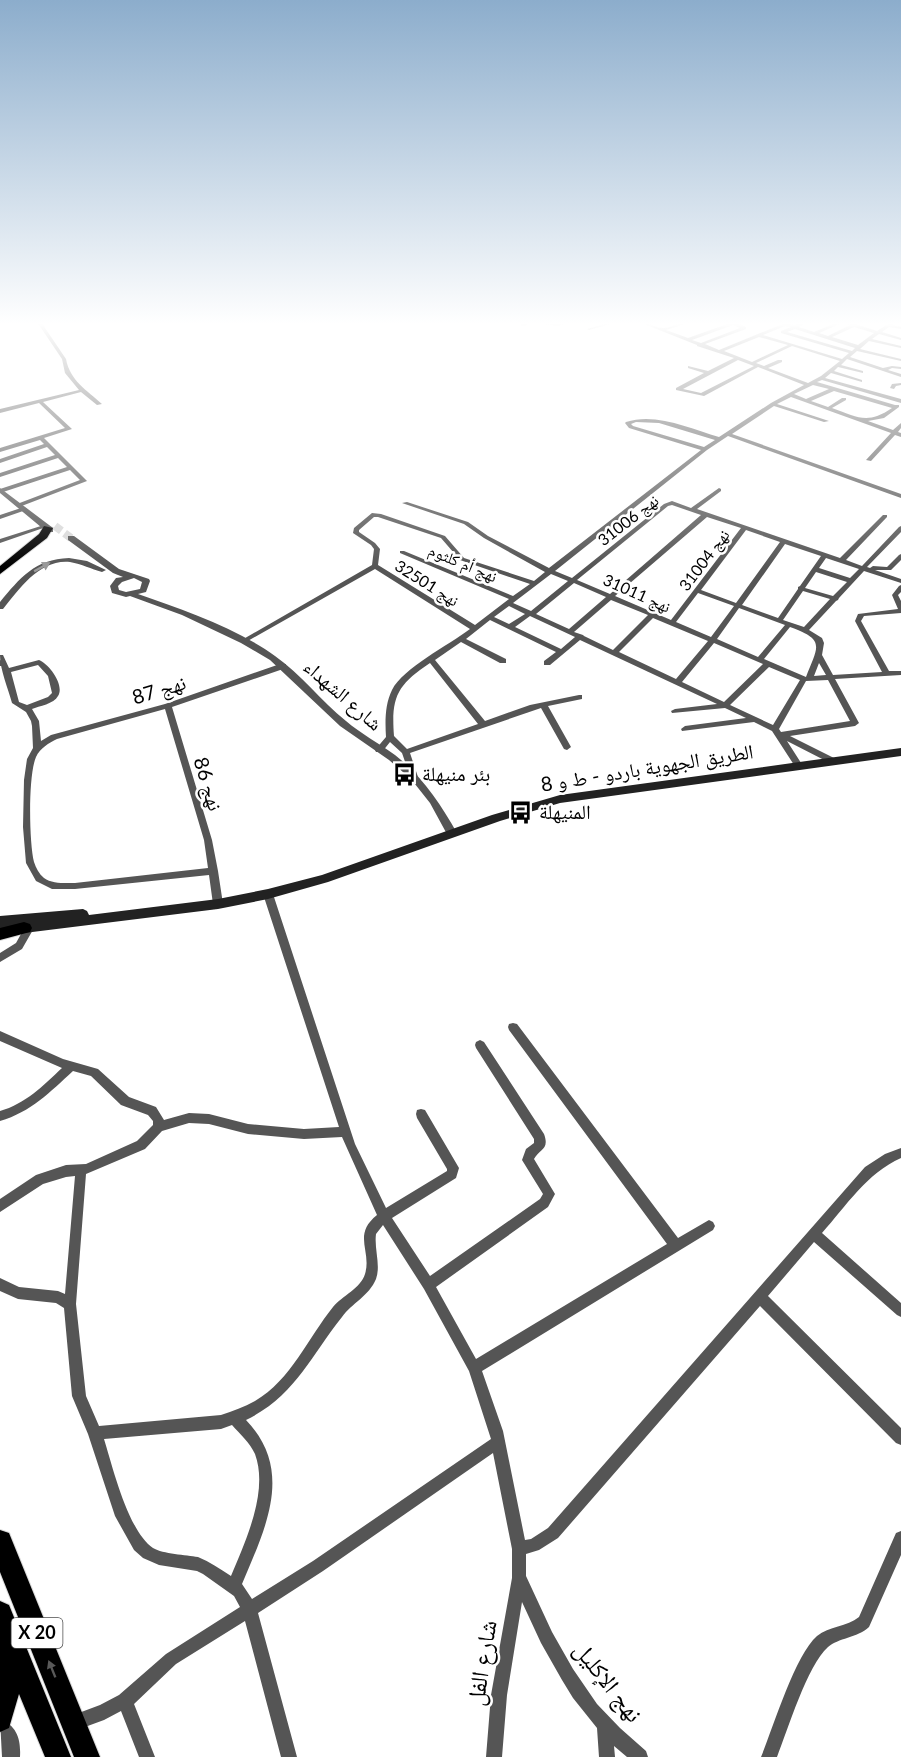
<svg xmlns="http://www.w3.org/2000/svg" width="901" height="1757" font-family="Lato,'Noto Naskh Arabic',sans-serif">
<style>
.lines{fill:none;stroke-linecap:round;stroke-linejoin:round}
.tertiary-tunnel{stroke:#d9d9d9;stroke-width:8;stroke-dasharray:8 4;stroke-linecap:butt}
.trunk-casing{stroke:#dbdbdb;stroke-width:2}
.minor{fill:#555;fill-rule:evenodd}
.tertiary{fill:#555;fill-rule:evenodd}
.secondary{fill:#222;fill-rule:evenodd}
.trunk{fill:#000;fill-rule:evenodd}
.oneway{fill:#999}
.oneway2{fill:#595959}
.labels{text-anchor:middle;stroke-width:5;stroke-linejoin:round;paint-order:stroke}
.far-street-label{font-size:16px;fill:#000;stroke:#fff}
.shield{fill:#fff;stroke:#4c4c4c;stroke-width:1.5}
.shield-label{font-size:18px;font-weight:bold;fill:#000}
.street-label{font-size:20px;fill:#000;stroke:#fff}
.poi-label{font-size:20px;fill:#000;stroke:#fff;text-anchor:start}
.near-street-label{font-size:24px;fill:#000;stroke:#fff}
</style>
<rect width="100%" height="100%" fill="#fff"/>
<g class="lines">
<path class="tertiary-tunnel" d="M55,526L71,538"/>
<defs>
<path id="trunk" d="M44,526L53,528L47,538L0,574V566L39,534Z
M24,922L30,924L32,928L30,932L0,940V928Z
M0,1530L9,1533L100,1757H74L0,1572Z
M0,1601L9,1605L71,1757H45L19,1694L9,1728L0,1732Z"/>
</defs>
<use href="#trunk" class="trunk-casing"/>
<path class="minor" d="M37,322H41L66,359C70,381 87,390 102,404L97,405L81,392L43,402L72,429L44,438L87,481L19,507L17,506V504L80,480L70,470L0,493V489L67,467L58,458L0,477V473L55,455L47,447L0,463V459L44,444L40,440L0,452V448L65,428L39,403L0,413V409L79,390L65,373L62,359Z
M526,322H530L525,326H521V324Z
M534,322L557,324L572,322L557,326Z
M612,322H617L589,330L587,329Z
M639,322C647,321 655,328 663,328C672,328 679,322 688,322V323L666,330L688,338L733,322H738L737,323L746,327V329L705,344L719,350L785,323L795,325L802,322H807L799,327L814,332L838,322L856,323L858,325L877,331L891,322H895L892,325L901,327V329L889,327L882,332L901,338V340L879,334L872,339L901,346V348L869,341L860,349L901,359V361L857,351L850,357L883,368L892,366L901,367V369L892,368L888,370L901,374V377L847,359L841,365L863,371V373L838,367L834,371L862,380V382L831,373L825,378L901,399V403L822,380L817,382L895,405H899V407L884,418L868,421L893,430L901,423V428L898,432L901,433V437L895,435L871,461L866,460L891,433L791,397L777,404L829,421L824,422L774,406L732,434L901,494V498L728,436L707,450L555,571L572,578L664,504L672,501L691,508L719,488L721,489V491L697,509L840,558L883,515H887V517L846,560L862,566L899,527L901,526V532L867,567L870,568L873,566L887,567L899,555L901,554V560L891,570H875L901,579V583L864,571L839,598L838,600L836,601L809,630L822,638L824,643L822,655L833,675L882,672L855,621L858,614L898,609L892,595L899,586L901,585V592L898,595L901,601V613L864,616L861,621L889,671H901V675L835,679L859,723L855,726L790,736L836,759L837,761L833,764L830,763L787,741L803,766L799,769L796,768L772,731L754,722L682,731L681,729L685,726L746,718L725,708L672,713L671,711L675,709L717,704L580,640L550,665H544V661L556,652L490,620L466,639L506,659V663H500L461,642L435,660L485,721L530,705L579,695H582V699L548,706L571,747L567,750L564,749L541,708L410,753L418,777L414,780L411,779L402,753L390,742L382,752H376L375,750L386,737C385,721 385,704 392,690C403,668 449,645 470,629L375,569L246,642H242L240,641L372,565L374,549L371,545L353,533L354,528L372,513L381,514L445,536L464,558L534,581L545,572L484,538L464,524L402,503L407,502L468,522L488,536L549,568L701,450L629,428L625,423L626,422C656,412 691,429 719,437L771,403L804,385L758,367L704,396L676,390V388L704,373L688,368V366L708,371L734,358L697,346V345ZM842,323L850,325L828,336L819,333ZM733,325L740,328L701,343L692,340ZM785,326L791,327L781,331V333L849,353L842,359L763,335ZM854,327L874,333L858,345L832,337ZM795,329L855,348L852,351L787,332ZM759,337L788,345L752,362L724,351ZM792,346L840,361L821,376L808,383L768,368L782,362V360H778L764,366L756,363ZM738,360L754,366L701,393L683,389ZM813,385L829,389L806,399L794,394ZM834,391L892,408C867,425 858,417 832,408L846,400V398H842L828,407L811,401ZM636,422L659,423L715,440L704,447L633,426L631,424ZM672,505L701,515L610,594L577,580L668,506ZM374,517H378L441,538L460,560L530,584L513,596L404,551H400V553L509,599L475,625L378,565L380,549L375,543L359,532V530ZM707,517L741,528L671,620L615,596ZM746,530L780,542L736,603L701,590ZM785,544L821,556L800,586L798,587V589L778,618L742,605ZM826,558L859,569L850,578L819,568ZM816,572L847,582L833,596L805,588ZM551,574L568,581L531,611L513,603ZM574,583L606,597L569,629L536,614ZM803,591L830,599L804,627L783,620ZM698,593L734,606L711,637L676,622ZM611,600L648,615L613,650L584,636L583,635L574,632ZM509,606L525,614L509,624L494,617ZM739,608L785,625L758,657L717,639ZM530,616L575,637L561,649L515,627ZM653,618L708,641L676,679L619,652ZM790,627C826,640 818,646 806,677L764,659ZM714,643L763,664L724,702L682,682ZM430,663L478,724L407,749L394,736C391,697 397,685 430,663ZM819,663L826,675L814,676ZM769,667L800,680L773,725L730,705ZM828,680L850,721L781,732L779,729L806,681Z
M901,383V385L896,386L894,389L890,388L892,384Z
M24,507L27,509L26,510L0,519V515Z
M44,525L49,526L0,543V539Z
M0,655H3L9,668L39,660C49,664 65,685 58,696C54,704 39,706 32,709L39,721L41,741L51,735L165,704L280,664H286V668L172,707L212,840L218,871L223,904L221,907H215L213,904L209,875L75,889H52L36,881L26,863L23,827L24,780L27,759L33,748L32,726L31,721L26,712L12,703C8,688 0,670 0,655ZM38,665L48,676L52,693L48,697L27,705L19,702L11,672ZM165,709L204,840L208,868L75,883C65,883 52,884 44,878C39,874 36,868 34,862C29,842 28,775 36,757C40,748 49,743 57,739Z
M268,890L271,891L273,894L355,1144L386,1208L447,1171V1169L417,1118L416,1114L417,1110L421,1109L425,1110L459,1168L456,1178L392,1218L430,1276L540,1199L543,1194L522,1160L526,1149L534,1143V1139L476,1048L475,1045L476,1042L480,1040L484,1042L544,1134C550,1150 539,1149 534,1159L555,1194L548,1207L436,1287L476,1359L667,1244L509,1030L508,1027L509,1024L513,1023L517,1024L678,1238L709,1220L713,1222L715,1226L713,1230L482,1371L503,1431L525,1540L531,1539L548,1528L865,1167L885,1154L901,1148V1158C867,1173 846,1206 822,1233L901,1303V1317L897,1315L814,1242L768,1296L901,1428V1445L896,1443L760,1306L558,1538L539,1550L526,1554V1576L552,1632L573,1669L597,1704L620,1728L646,1751L648,1757H627L614,1746L615,1757H599L597,1728L573,1698L562,1680L541,1643L522,1602L507,1695L502,1757H486L491,1695L512,1578V1549L493,1453L323,1571L258,1613L297,1757H281L245,1621L176,1664L134,1704L155,1757H139L121,1711L104,1720L74,1731L68,1729L66,1723L68,1717L100,1705L119,1695L166,1654L240,1607L234,1596L203,1574L197,1571L159,1565L143,1558L134,1550L115,1516L88,1434L72,1396L64,1308L56,1303L18,1299L0,1291V1278L19,1287L58,1291L65,1294L75,1176L66,1177L43,1184L0,1212V1199L36,1175L66,1165L86,1164L137,1141L153,1125V1121L148,1115L121,1105L91,1076L73,1071C50,1092 31,1112 0,1121V1111C25,1104 43,1086 62,1068L0,1041V1031L63,1059L98,1069L129,1097L156,1107L164,1120L189,1113L209,1114L248,1124L304,1129L339,1127L263,894L265,891ZM189,1123L209,1124L248,1134L304,1139L342,1137L377,1215C352,1235 372,1251 365,1274C361,1288 342,1296 333,1307C308,1338 291,1380 255,1401C244,1407 233,1411 221,1415L99,1426L86,1396L76,1304L86,1174L145,1149L162,1131ZM383,1225L424,1289L469,1371L491,1439L313,1561L252,1599L242,1584C265,1529 295,1471 246,1420C295,1396 310,1357 342,1317C352,1303 369,1296 376,1279C381,1265 374,1249 376,1234ZM232,1425C240,1434 250,1443 255,1454C269,1492 245,1542 231,1576C220,1569 210,1562 198,1557C186,1555 163,1554 153,1548C128,1531 113,1468 104,1439L221,1429Z
M29,924L32,925L34,928L22,949L0,962V953L16,943L26,925Z
M901,1531V1555L869,1627C857,1638 838,1638 828,1647C807,1666 788,1729 777,1757H761C773,1728 795,1655 817,1636C829,1626 847,1627 859,1617L896,1533Z"/>
<path class="tertiary" d="M0,488L53,528V532H47L0,493Z
M68,536H74L119,569L149,579L150,581L146,592L138,594C182,609 238,629 275,656C301,674 321,701 346,721C361,734 379,743 395,755C422,776 440,803 457,833L456,836H448L430,803L411,779L389,760L340,726L270,660L241,643L182,615L130,596L126,597L112,593L110,586L116,578L123,577L113,573L68,540ZM134,578L142,582L140,589L126,592L119,590L118,586L122,582Z
M69,558L87,561L106,570L102,572C91,569 82,564 70,562C40,559 20,588 3,609H0V602C20,578 35,559 69,558Z
M0,660L5,662V666H0Z
M0,1719C17,1726 21,1739 20,1757H2Z"/>
<path class="secondary" d="M901,748V756L560,803L500,821L328,882L268,899L218,909L0,936V916L83,909L87,911L89,915L218,899L268,889L322,875L492,815L560,795Z"/>
<use href="#trunk" class="trunk"/>
</g>
<defs><path id="oneway-solid" d="M-6-.8H1V-3.2L6.5 0L1 3.2V.8H-6Z" transform="scale(1.5)"/></defs>
<use class="oneway" href="#oneway-solid" transform="translate(42 567) rotate(-29)"/>
<use class="oneway2" href="#oneway-solid" transform="translate(52 1669) rotate(-112)"/>
<linearGradient id="sky" x2="0" y2="1"><stop stop-color="#8cadcc"/><stop offset="0.57" stop-color="#fff"/><stop offset="1" stop-color="#fff" stop-opacity="0"/></linearGradient>
<rect width="901" height="568" fill="url(#sky)"/>
<defs>
<symbol id="bus-bare" viewBox="-9 -9 18 18"><path d="M-5-6H5V4H4V6H2V4H-2V6H-4V4H-5ZM-3.5-4V0h7V-4ZM-3.5 1.2v1.5H-2V1.2ZM2 1.2v1.5H3.5V1.2Z" fill="#000" stroke="#fff" stroke-width="2.5" paint-order="stroke"/></symbol>
</defs>
<g fill-rule="evenodd">
<use href="#bus-bare" x="388" y="758" width="33" height="33"/>
<use href="#bus-bare" x="504" y="796" width="33" height="33"/>
</g>
<g class="labels">
<g class="far-street-label">
<text transform="translate(628 520) rotate(-38)" y="6">نهج 31006</text>
<text transform="translate(704 560) rotate(-53)" y="6">نهج 31004</text>
<text transform="translate(463 563) rotate(23)" y="6">نهج أم كلثوم</text>
<text transform="translate(427 583) rotate(32)" y="6">نهج 32501</text>
<text transform="translate(637 593) rotate(24)" y="6">نهج 31011</text>
</g>
<rect class="shield" x="11.5" y="1618" width="51" height="30" rx="4.5"/>
<g class="shield-label">
<text x="37" y="1639">X 20</text>
</g>
<g class="street-label">
<text transform="translate(159 690) rotate(-17)" y="7">نهج 87</text>
<text transform="translate(343 695) rotate(41)" y="7">شارع الشهداء</text>
<text transform="translate(647 768) rotate(-9)" y="7">الطريق الجهوية باردو - ط و 8</text>
<text transform="translate(208 784) rotate(73)" y="7">نهج 86</text>
</g>
<g class="poi-label">
<text x="422" y="781">بئر منيهلة</text>
<text x="539" y="819">المنيهلة</text>
</g>
<g class="near-street-label">
<text transform="translate(482 1663) rotate(-81)" y="8">شارع الفل</text>
<text transform="translate(608 1682) rotate(52)" y="8">نهج الإكليل</text>
</g>
</g>
</svg>
